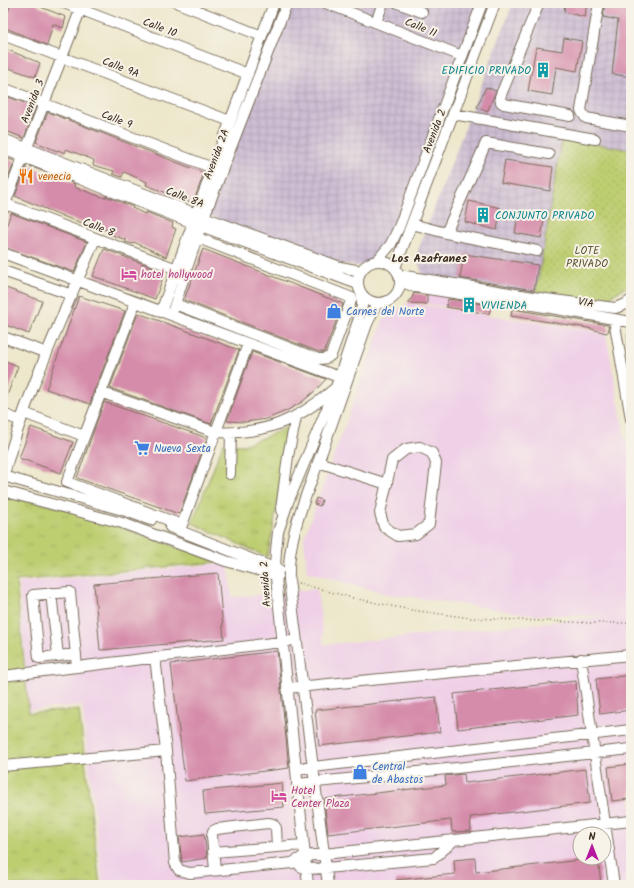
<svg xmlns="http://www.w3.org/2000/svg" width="634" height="888" font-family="Kalam,sans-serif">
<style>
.built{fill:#efd0e7;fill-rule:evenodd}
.industrial{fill:url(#industrial-grid)}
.grass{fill:url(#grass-tufts);stroke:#7c7c48}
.park{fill:url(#park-dots);stroke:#7c7c48}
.building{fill:#d58caa}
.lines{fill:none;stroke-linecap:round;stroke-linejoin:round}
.minor-casing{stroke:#796c5b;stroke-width:12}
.path{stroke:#796c5b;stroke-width:1.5;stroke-dasharray:1 3;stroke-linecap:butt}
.minor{stroke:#fff;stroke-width:10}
.labels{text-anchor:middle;stroke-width:4;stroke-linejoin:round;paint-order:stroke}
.street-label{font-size:11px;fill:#3b2a1e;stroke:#f7f3e8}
.culture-label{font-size:11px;fill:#0d838f;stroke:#f7f3e8;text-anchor:start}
.food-label{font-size:11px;fill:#c56008;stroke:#f7f3e8;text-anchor:start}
.park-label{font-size:11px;fill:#5c5333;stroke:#f7f3e8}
.hotel-label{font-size:11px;fill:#b23c85;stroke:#f7f3e8;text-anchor:start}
.shop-label{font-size:11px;fill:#366cbe;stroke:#f7f3e8;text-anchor:start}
.neighbourhood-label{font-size:12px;font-weight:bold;fill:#3b2a1e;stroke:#f7f3e8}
</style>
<defs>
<pattern id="industrial-grid" width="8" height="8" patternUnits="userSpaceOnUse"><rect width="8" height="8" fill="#cdbed3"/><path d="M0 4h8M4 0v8" fill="none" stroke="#b1a3b5"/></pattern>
<pattern id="grass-tufts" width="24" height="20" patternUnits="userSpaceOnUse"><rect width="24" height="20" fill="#bdce71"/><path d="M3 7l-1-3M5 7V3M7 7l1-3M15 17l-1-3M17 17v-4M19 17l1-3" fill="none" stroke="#a3b161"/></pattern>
<pattern id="park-dots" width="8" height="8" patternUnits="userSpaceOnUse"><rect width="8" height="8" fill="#bdce71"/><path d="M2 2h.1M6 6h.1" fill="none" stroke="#a3b161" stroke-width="1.8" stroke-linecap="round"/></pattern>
</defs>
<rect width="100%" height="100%" fill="#f7f3e8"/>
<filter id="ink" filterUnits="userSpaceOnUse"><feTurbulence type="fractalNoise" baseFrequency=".025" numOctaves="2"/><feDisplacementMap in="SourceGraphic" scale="8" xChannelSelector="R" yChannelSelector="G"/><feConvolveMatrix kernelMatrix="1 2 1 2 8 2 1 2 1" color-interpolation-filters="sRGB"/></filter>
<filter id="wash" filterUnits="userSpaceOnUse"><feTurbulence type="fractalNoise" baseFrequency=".012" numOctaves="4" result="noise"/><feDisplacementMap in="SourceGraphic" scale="16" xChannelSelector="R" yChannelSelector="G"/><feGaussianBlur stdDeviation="0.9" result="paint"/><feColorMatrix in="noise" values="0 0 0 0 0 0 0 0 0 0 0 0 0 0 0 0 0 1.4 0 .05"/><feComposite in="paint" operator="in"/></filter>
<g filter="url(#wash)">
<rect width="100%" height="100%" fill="#ede7cb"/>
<path class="built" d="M428,291L449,295L446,307L427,304Z
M408,303L606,333L625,438L631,448V885H103L82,705L29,710L19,583L228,563L232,597L317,589L324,645L611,616L535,615L384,593L307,572L304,538L383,320ZM580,834H604V858H580Z"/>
<path class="industrial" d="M290,3H481L390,240L372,262L358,266L341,264L208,215Z
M513,3H631V284L598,304L423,275L416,256Z"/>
<path class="grass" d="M289,426L273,530L267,557L192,523L223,444L243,445L268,436Z
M3,496L74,510L218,562L16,581L29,713L79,710L100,885H3Z"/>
<path class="park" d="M562,138L631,150V284L598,304L536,293Z
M625,331L631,332V368Z"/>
<g id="blocks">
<path class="building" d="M3,3H35L39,4L38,6L66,17L63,28L53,24L47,45L3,27V18L10,8L3,6Z
M565,3H587L585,17L564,12Z
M605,3H631V77L612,74L618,20L603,17Z
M564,38L582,41L577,71L556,67L552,95L528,91L536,47L562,51Z
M3,48L40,63L35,77L3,66Z
M486,87L496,91L487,112L477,107Z
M3,95L36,107L24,138L3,130Z
M48,112L204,173L193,203L146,185L147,182L124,172L122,177L113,174L114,171L93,165L94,160L66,149L65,153L58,150L57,151L36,142Z
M3,157L15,161L3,191Z
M505,160L553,167L550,191L501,183Z
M27,165L75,184L74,187L105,198L106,196L133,207L132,208L145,214L146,212L173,223L172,227L176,229L166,257L134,242L133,244L125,242L126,240L112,235L113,232L70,219L15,196Z
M469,201L501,208L497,230L465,222Z
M519,211L545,214L541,238L515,233Z
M11,213L87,242L74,272L3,247V235Z
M104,249L165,272L155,299L93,276Z
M203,249L343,304L324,352H319L184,300Z
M464,254L538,265L534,290L460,278Z
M3,287L42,301L29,334L3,324Z
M414,293L427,295V304L408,303L412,298Z
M79,296L125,311L96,387L94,390L90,404L46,389Z
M448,299L491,305L489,314L446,307Z
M512,309L608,325L609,331L606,333L588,328L511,316Z
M138,313L239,350L211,424L110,388Z
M252,352L326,379L316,390L302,402L288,410L267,419L245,422L227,421Z
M3,360L18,366L4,404H3Z
M104,402L207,438L179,514L77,478Z
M31,427L73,442L61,473L19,458Z
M316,498L322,500L320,506L314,504Z
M218,573L224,639L100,650L94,584Z
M277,651L289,768L185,781L171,664Z
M631,675V710L600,714L596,679Z
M576,681L578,715L458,729L454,694Z
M436,697L440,732L319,746L315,710Z
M631,764V799L612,801L608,767Z
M586,769L590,803L470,817L471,831L452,832L451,820L328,834L324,799L446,785L445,776L464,774L465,783Z
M282,783L284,807L205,814L203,791Z
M204,834L207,858L182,862L179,837Z
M475,858L476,872L598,858L601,885H396V880L455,874L454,860Z"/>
</g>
</g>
<g filter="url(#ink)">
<use href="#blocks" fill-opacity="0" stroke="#796c5b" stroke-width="1"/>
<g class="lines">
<defs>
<path id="minor" d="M64,3L248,74
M178,3L262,36
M326,3L462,56
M398,3L422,12
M539,3L500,97L501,102L504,104L570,116
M599,3L581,110L583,114L586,118L631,126
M376,22L383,3
M3,35L230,121
M3,88L218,170
M453,114L595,139
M3,139L204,217L340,267L361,271
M3,149L193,223L358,284
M3,203L182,271
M3,209L83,3
M412,224L446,233L537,251
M446,233L486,143L549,154
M3,253L339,377
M358 282a21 21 0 1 1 42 0a21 21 0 1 1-42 0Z
M377,261L391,244L399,227L482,3
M395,268L495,3
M3,271L72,295
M399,275L546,299L615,308L626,304L631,300
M400,281L415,287L545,307
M545,301V307L631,322
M135,303L67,482L182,525L248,344
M175,304L318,359C324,359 327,359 331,355L352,298L198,238
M173,310L204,217L287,3
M161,312L196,214L274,3
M614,319L631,419
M3,337L47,353
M100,392L215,432C264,435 297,421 334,389
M24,413L84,436
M3,414L21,421
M420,447L432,453L436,463L429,524L416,534L398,536L384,527L380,513L392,460L406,449Z
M318,462L387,484
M230,474L231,433
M3,476L126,511L151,520
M3,478C25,395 63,317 95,239
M3,491L122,523L226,561L278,576
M281,510L288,456L296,417
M170,527L279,570
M51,593L58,656
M76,654L39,658L33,595L70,592L77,667
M155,657L166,751L175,863L179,870L190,873L292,863L305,856L631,821
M581,659L614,885
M3,676L289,641
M287,688L631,655
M3,766L166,751
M296,769L631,730
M297,784L457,768L631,749
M213,852L277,847
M300,866L306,869L326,868L434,858L453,841
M215,870L212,836L213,831L217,829L268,823L273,824L276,828L277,847L303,845
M308,885L275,568L276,550L278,532L288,502L336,387L358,321L362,306V294
M328,885L289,580C287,538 305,499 319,460C335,414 351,369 367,324L377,303"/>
</defs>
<use href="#minor" class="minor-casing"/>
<path class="path" d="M298,583L353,598L411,610L471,618L593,623H631"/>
<use href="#minor" class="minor"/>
</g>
</g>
<defs>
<symbol id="building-bare" viewBox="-9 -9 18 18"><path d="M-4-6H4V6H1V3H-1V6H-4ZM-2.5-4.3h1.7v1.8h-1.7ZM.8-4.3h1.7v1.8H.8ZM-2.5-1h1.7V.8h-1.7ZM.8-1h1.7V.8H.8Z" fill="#0f9aa8" stroke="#f7f3e8" stroke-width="2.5" paint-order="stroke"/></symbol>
<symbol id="restaurant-bare" viewBox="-9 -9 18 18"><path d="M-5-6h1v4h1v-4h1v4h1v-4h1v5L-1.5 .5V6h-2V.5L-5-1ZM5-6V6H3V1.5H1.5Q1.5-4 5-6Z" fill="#e8710a" stroke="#f7f3e8" stroke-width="2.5" paint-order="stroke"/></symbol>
<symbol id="hotel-bare" viewBox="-9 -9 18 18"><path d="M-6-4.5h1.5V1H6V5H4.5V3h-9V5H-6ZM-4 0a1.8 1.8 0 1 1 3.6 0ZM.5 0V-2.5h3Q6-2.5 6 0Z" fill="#d1479c" stroke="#f7f3e8" stroke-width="2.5" paint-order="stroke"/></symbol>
<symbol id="shop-bare" viewBox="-9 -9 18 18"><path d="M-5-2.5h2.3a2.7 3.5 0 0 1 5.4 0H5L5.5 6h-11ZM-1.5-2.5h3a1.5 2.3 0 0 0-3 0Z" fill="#3f7fe0" stroke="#f7f3e8" stroke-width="2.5" paint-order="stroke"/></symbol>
<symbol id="supermarket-bare" viewBox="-9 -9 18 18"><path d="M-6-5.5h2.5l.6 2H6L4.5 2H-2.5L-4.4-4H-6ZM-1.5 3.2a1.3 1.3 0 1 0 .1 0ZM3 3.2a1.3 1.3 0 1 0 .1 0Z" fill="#3f7fe0" stroke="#f7f3e8" stroke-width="2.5" paint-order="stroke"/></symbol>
</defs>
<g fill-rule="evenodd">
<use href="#building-bare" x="532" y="59" width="22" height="22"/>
<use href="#restaurant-bare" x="15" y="165" width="22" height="22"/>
<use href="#building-bare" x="472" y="204" width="22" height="22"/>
<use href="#hotel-bare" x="118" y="263" width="22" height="22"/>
<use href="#building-bare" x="458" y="294" width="22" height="22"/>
<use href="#shop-bare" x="323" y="300" width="22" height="22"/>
<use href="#supermarket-bare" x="131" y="437" width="22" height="22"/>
<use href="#shop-bare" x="349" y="761" width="22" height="22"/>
<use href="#hotel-bare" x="268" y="785" width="22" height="22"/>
</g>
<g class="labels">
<g class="street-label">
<text transform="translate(160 27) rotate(21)" y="4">Calle 10</text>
<text transform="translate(421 27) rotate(22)" y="4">Calle 11</text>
<text transform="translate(121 67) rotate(21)" y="4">Calle 9A</text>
<text transform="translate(32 101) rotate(-69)" y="4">Avenida 3</text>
<text transform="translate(117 119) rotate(21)" y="4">Calle 9</text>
<text transform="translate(434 131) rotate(-69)" y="4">Avenida 2</text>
<text transform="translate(216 154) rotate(-69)" y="4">Avenida 2A</text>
<text transform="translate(185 197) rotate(21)" y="4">Calle 8A</text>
<text transform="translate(99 227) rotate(21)" y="4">Calle 8</text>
<text transform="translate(586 302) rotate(11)" y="4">VIA</text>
<text transform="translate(265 584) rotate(-94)" y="4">Avenida 2</text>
</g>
<g class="culture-label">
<text x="531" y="74" text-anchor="end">EDIFICIO PRIVADO</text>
<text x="495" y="219">CONJUNTO PRIVADO</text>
<text x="481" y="309">VIVIENDA</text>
</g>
<g class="food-label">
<text x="38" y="180">venecia</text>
</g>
<g class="park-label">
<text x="587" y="254">LOTE<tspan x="587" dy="13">PRIVADO</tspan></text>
</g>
<g class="hotel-label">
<text x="141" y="278">hotel hollywood</text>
<text x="291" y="794">Hotel<tspan x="291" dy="13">Center Plaza</tspan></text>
</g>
<g class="shop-label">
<text x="346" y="315">Carnes del Norte</text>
<text x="154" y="452">Nueva Sexta</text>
<text x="372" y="770">Central<tspan x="372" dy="13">de Abastos</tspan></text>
</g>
<g class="neighbourhood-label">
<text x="429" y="262">Los Azafranes</text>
</g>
</g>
<rect width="634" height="888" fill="none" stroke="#f7f3e8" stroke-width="16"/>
<g transform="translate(592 846)"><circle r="19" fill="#f7f3e8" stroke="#aca397"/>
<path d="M0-3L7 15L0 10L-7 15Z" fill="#b5179e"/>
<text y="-6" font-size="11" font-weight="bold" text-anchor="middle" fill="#3b2a1e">N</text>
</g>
</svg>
